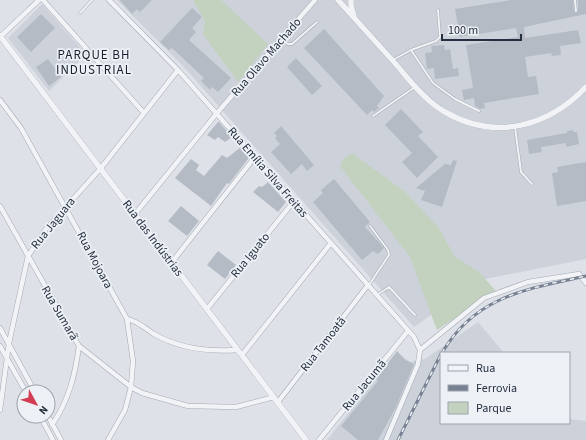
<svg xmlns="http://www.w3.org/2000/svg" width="586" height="440" font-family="'Source Sans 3',sans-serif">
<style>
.built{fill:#ccd1da}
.green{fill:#c3d2be}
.building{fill:#b5bbc5}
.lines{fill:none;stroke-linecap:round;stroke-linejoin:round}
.service-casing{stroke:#a3a9b2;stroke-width:3}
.minor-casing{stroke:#a3a9b2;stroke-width:5.5}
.tertiary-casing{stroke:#a3a9b2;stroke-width:6}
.service{stroke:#f1f3f6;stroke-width:2}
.minor{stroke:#f1f3f6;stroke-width:4.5}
.tertiary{stroke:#f1f3f6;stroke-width:5.5}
.rail-casing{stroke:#778192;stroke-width:3}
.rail{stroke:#edf1f6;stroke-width:1.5;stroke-dasharray:4.5;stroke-linecap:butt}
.labels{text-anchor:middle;stroke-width:3.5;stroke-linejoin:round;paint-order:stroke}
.street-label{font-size:12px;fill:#262f40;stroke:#edf1f6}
.neighbourhood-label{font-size:13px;letter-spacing:1px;fill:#192030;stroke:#edf1f6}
</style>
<rect width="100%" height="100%" fill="#dee2e8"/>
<path class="built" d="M117,0H586V259L480,280L414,327L183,66Z
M42,4L86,54L49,91L8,38Z
M478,322L504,353H441V423H569V419L586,421V440H327L397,352L410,362L425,359Z"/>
<path class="green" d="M193,0H221L268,44L238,82L203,34L205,21Z
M352,153L404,191L439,228L454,256L479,272L496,291L437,330L410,257L340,166L343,159Z"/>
<path class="building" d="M120,0H152L140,12L137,9L132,14Z
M511,0H573L574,12L576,13L578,11V0H586V14L524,27L525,38L578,30L581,43L560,46L561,55L552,56L551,53L525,57L528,77L536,76L539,94L484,103L485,108L480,109L475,106L474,98L464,100L462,90L473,88L466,45L518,37L516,28L460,37L455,9Z
M192,8L202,17L192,28L196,32L189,40L231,78L218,92L212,87L210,90L201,81L204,78L172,48L169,50L160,42Z
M41,14L55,28L31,52L17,37Z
M324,29L384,96L377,106L379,108L374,112L372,110L367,115L304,48Z
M444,45L445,50L450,49L453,69L458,68L459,76L435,79L434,68L427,69L425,53L432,52L431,46Z
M296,58L322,86L312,95L287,67Z
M48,59L61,77L49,86L36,67Z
M401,109L423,132L418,136L438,157L417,178L402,162L412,153L385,125Z
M218,122H219L232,137L225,142L218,137L215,140L207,135Z
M281,126L314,165L307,171L302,164L291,174L271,152L280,144L275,138L277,136L274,133Z
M573,130V132H577L579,144L566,147V143L541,147L542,152L529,154L527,140L567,133V131Z
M241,147L249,156L248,159L229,184L227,183L211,206L175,178L191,159L199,165L196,170L204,176L222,155L227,158Z
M453,160L457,161L442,207L421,200L425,191L416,188L445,164L451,165Z
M586,162V201L557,206L552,173L558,172L557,167Z
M334,179L370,222L365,227L384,248L378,254L373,251L362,260L313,202L323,193L321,190Z
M268,182L286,202L278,212L253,192L259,186L262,187Z
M181,206L199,221L187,236L168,221Z
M218,251L236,265L225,279L207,265Z
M397,351L405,360L414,364L396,407L378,440H358L341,426L378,381L376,379Z"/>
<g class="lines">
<defs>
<path id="service" d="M575,0L576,11
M80,13L92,0
M282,40L288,44H292L317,22
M411,50L436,41L440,37L438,10
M393,60L411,50L433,83L455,99L479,111
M373,116L415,87
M515,127L521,172L532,184
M369,285L389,255L388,250L370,226
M377,295L389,287L415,315"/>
<path id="minor" d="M43,0L144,113
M109,0L178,70L414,337L420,350
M1,36L39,0
M0,100L21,128L127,319L133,361L131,387L125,410L108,440
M0,206L79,346L131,387L142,393L188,406L236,407L274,397
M135,214L217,113L315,0
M172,262L255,157
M207,309L294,201
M127,319C138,321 144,328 154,334C180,349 208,352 238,350
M0,328L35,392
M0,346L26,392
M420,350L484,298L528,282L579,274L586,283
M242,355L331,243
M278,402L368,285
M0,410L9,343L28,256L46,229L101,168L178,70
M40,416L53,440
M48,416L61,440
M52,425C69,400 75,375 79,346
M319,440L408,331
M386,440L418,364L420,350"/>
<path id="tertiary" d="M338,0C356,20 375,41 393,61C409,79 424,100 445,112C495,141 548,127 586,87
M351,0V6L354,16
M0,36L306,440"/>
</defs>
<use href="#service" class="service-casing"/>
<use href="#minor" class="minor-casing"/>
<use href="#tertiary" class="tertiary-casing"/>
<use href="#service" class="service"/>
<use href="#minor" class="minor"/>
<use href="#tertiary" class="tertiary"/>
<defs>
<path id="rail" d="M442,353C475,296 527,289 586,276
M398,440L441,354"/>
</defs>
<use href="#rail" class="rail-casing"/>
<use href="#rail" class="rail"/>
</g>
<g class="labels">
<g class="street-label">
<text transform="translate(266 57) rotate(-49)" y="4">Rua Olavo Machado</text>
<text transform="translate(268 172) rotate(49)" y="4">Rua Emília Silva Freitas</text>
<text transform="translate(53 223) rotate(-51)" y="4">Rua Jaguara</text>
<text transform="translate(153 238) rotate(53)" y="4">Rua das Indústrias</text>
<text transform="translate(250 255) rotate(-51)" y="4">Rua Iguato</text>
<text transform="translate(95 260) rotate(62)" y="4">Rua Mojoara</text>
<text transform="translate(60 313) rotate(60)" y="4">Rua Sumarã</text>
<text transform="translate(323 344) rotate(-52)" y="4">Rua Tamoatã</text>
<text transform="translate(364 385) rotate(-51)" y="4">Rua Jacumã</text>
</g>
<g class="neighbourhood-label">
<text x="94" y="59">PARQUE BH<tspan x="94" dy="15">INDUSTRIAL</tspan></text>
</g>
</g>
<rect x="440" y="352" width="130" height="72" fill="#edf1f6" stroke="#9da3ad"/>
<rect x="448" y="365" width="20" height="6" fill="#f1f3f6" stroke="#9da3ad"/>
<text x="476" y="372" font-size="12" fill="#262f40">Rua</text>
<rect x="448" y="385" width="20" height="6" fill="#778192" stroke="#9da3ad"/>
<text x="476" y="392" font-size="12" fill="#262f40">Ferrovia</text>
<rect x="448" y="402" width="20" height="12" fill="#c3d2be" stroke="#9da3ad"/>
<text x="476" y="412" font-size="12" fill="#262f40">Parque</text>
<g transform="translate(36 404) rotate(130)"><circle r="19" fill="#edf1f6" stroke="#9da3ad"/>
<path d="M0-3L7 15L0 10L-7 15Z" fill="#d43c51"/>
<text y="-6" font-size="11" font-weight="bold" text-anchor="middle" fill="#262f40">N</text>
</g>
<path d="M442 34v6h79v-6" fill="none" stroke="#262f40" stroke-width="2"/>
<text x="448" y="34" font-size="12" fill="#262f40" stroke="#edf1f6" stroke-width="3" paint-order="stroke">100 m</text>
</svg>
